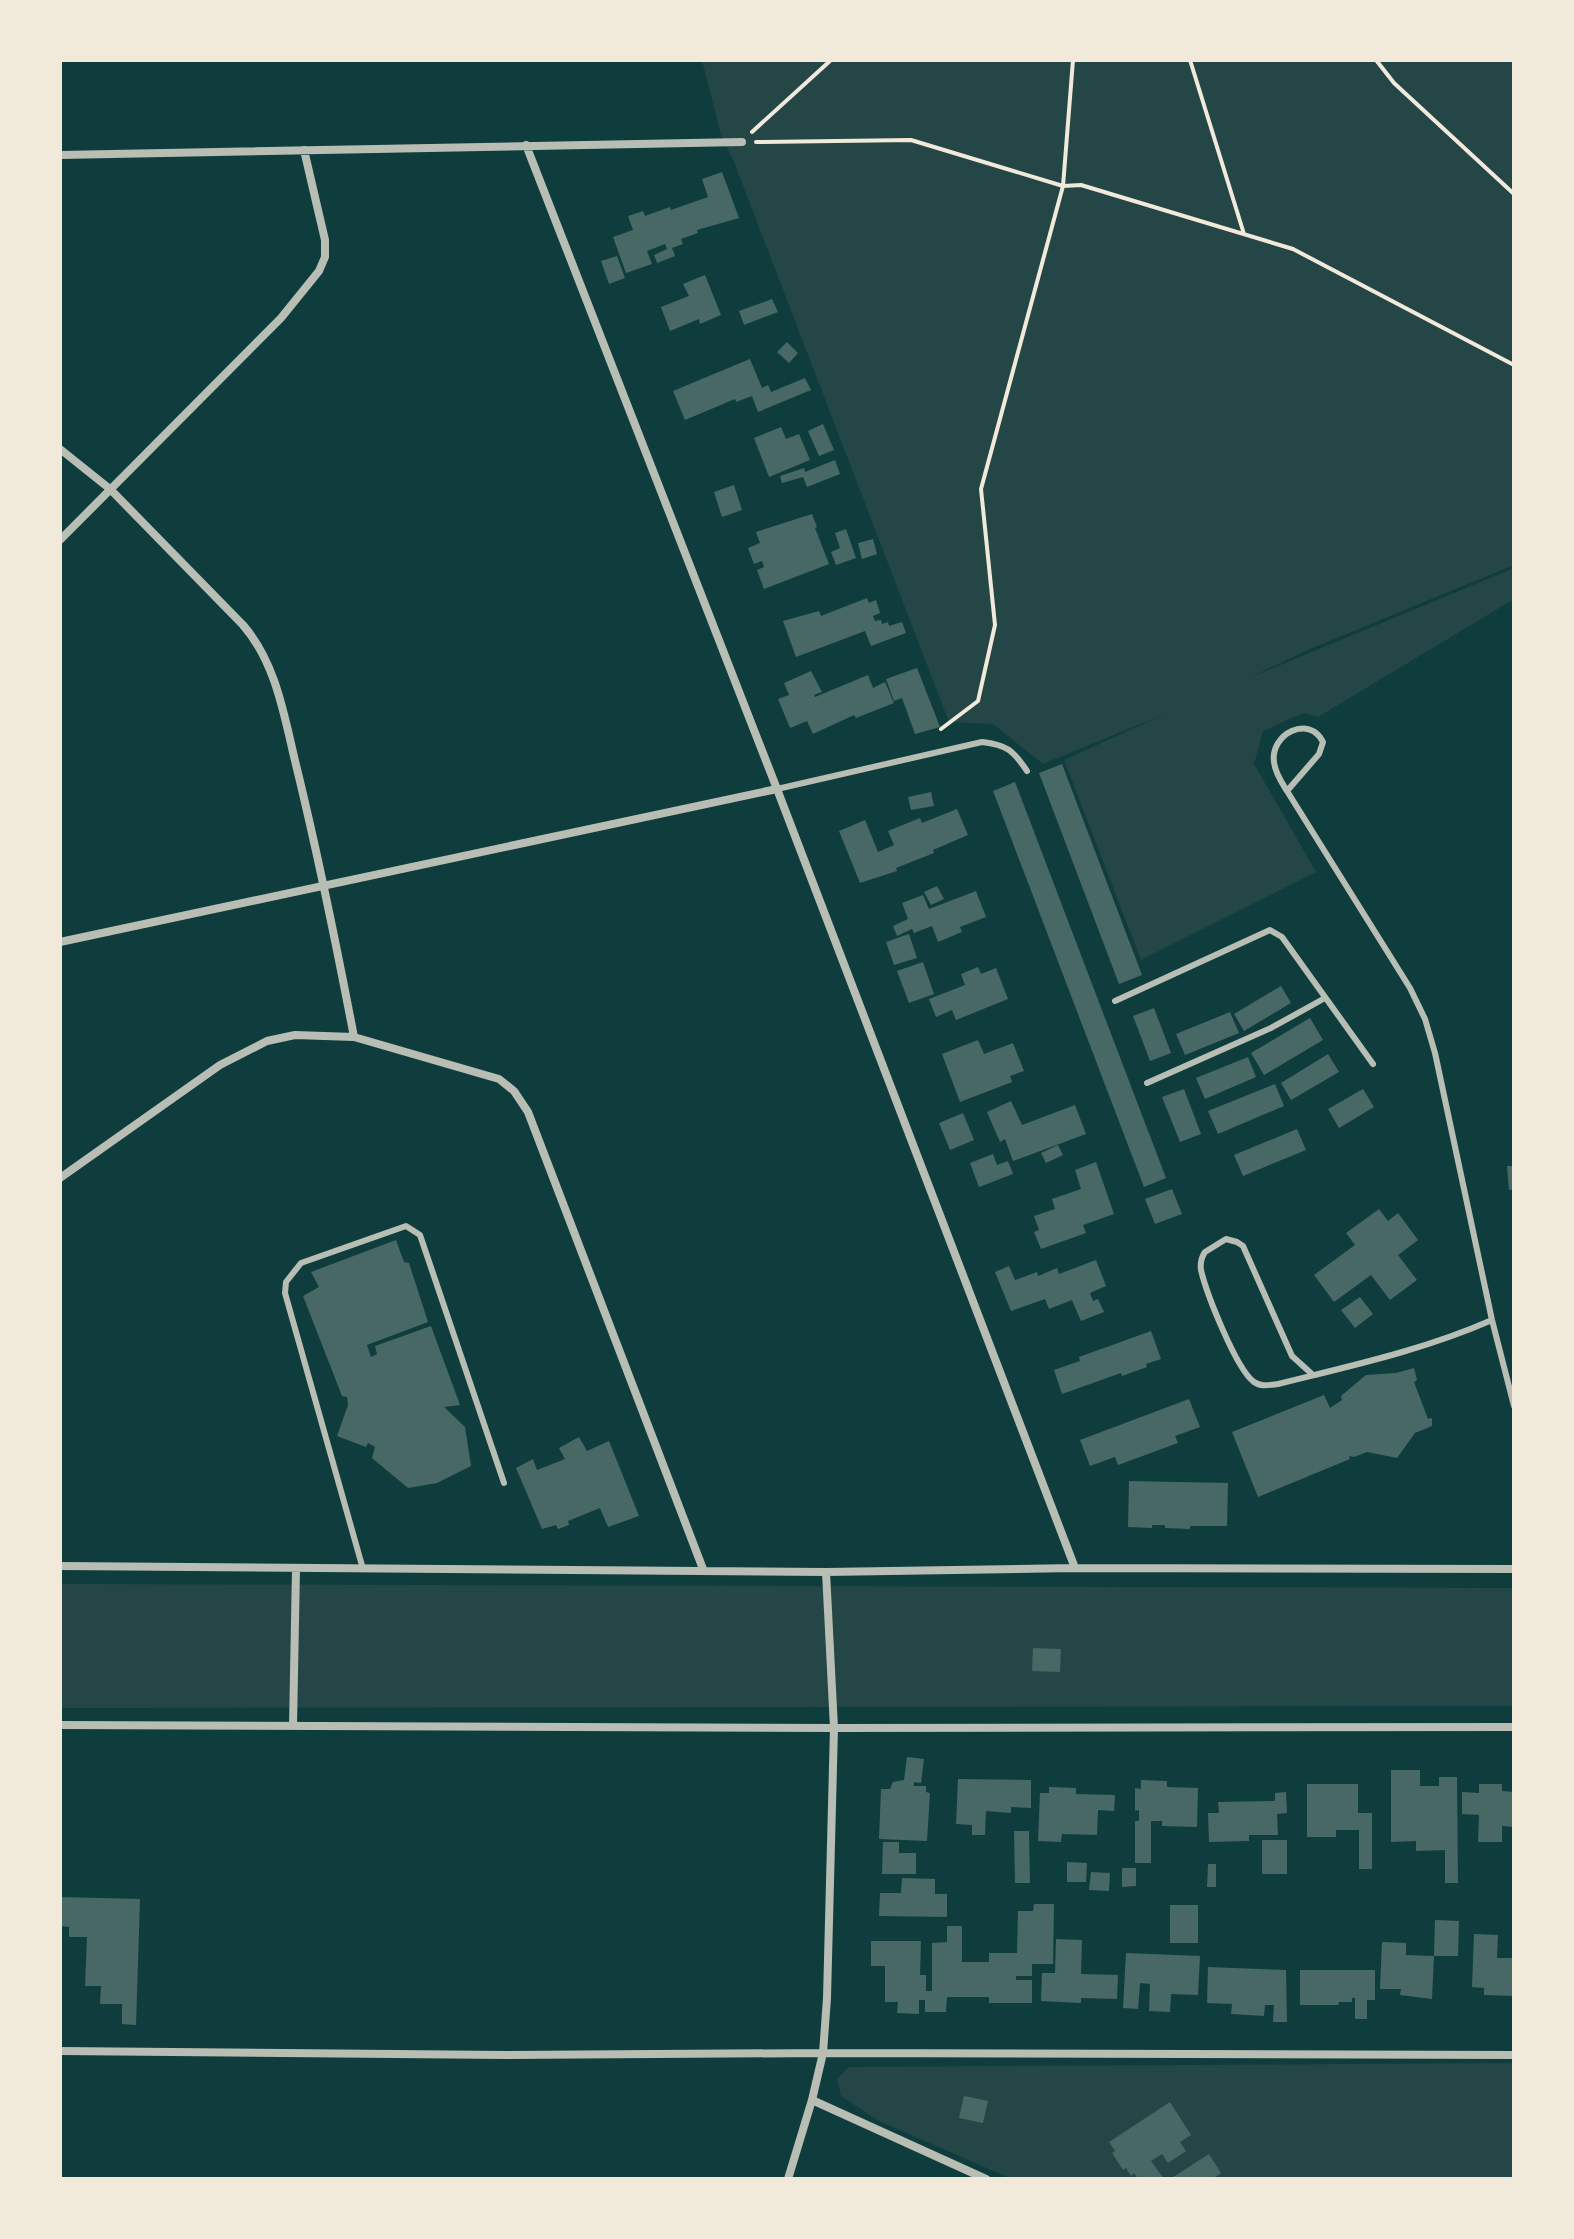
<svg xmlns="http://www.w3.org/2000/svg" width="1574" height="2239" font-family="Manrope,sans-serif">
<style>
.green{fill:#244646}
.building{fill:#486865}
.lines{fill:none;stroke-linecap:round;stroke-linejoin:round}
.path{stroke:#f1e9da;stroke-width:4}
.service{stroke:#b8beb3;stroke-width:6}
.minor{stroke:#b8beb3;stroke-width:8}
</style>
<rect width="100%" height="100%" fill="#0f3d3e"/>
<path class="green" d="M702,60H1514V565L1310,649L1249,678L1514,568V599L1318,717L1303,713L1263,731L1254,764L1316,872L1141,960L1064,760L1167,713L1043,764L993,724L949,722L734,162L721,135Z
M60,1584L1514,1588V1706L60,1708Z
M1514,2063V2179H1012L879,2121L841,2096L837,2079L849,2067Z"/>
<path class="building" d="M722,172L739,218L697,230L698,233L681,239L683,244L672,248L675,256L657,263L654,255L667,249L665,244L647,251L652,264L626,273L613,237L633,230L628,216L643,211L645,216L670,207L671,210L708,197L702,179Z
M617,256L625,278L609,284L601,261Z
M705,275L721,315L700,324L699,319L670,331L661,307L689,296L683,284Z
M772,299L778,312L744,325L739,311Z
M787,342L798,353L789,363L777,352Z
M750,359L762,388L768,385L771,392L805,378L811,390L758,412L752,396L736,402L735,399L685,420L673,391Z
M823,424L834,450L819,456L808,431Z
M781,427L786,439L799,434L810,460L769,477L754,438Z
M835,460L840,474L807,487L803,477L782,483L780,476L804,468L805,472Z
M734,485L742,510L722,517L714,492Z
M812,514L817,527L815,528L829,564L764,589L757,570L764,567L762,561L754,564L748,548L760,543L756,532Z
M846,529L856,558L836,565L831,552L840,548L835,533Z
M873,539L877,554L862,559L858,543Z
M867,598L869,603L876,600L880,613L873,616L875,621L881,620L882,624L888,622L889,626L902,622L906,633L871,646L865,631L796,657L783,621L819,611L821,616Z
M917,668L940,727L915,734L902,698L894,701L886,679Z
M811,671L822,692L814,695L815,697L868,675L873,688L885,682L894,703L856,718L854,715L813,734L807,721L790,728L778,699L789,695L784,683Z
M1062,764L1142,975L1119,984L1039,773Z
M1015,782L1166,1178L1144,1187L993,791Z
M931,792L934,806L911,810L908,797Z
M957,809L968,835L933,850L934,853L896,868L897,871L860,883L839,831L865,820L878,852L894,845L888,831L920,818L922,823Z
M937,886L944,899L931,905L924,892Z
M976,891L986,917L960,927L962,932L938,942L932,926L914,933L912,929L897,936L893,926L908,919L902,903L923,895L929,909Z
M909,934L917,958L894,965L886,942Z
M923,962L934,994L909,1003L897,971Z
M978,967L981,974L996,968L1008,999L956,1020L952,1010L936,1017L929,999L965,985L961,974Z
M1281,986L1291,1003L1244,1031L1234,1014Z
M1154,1008L1171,1053L1150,1061L1133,1016Z
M1230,1012L1239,1033L1185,1055L1176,1034Z
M1310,1018L1323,1040L1264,1075L1251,1053Z
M978,1040L984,1054L1013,1043L1024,1071L1010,1076L1012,1082L960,1102L942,1054Z
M1328,1054L1339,1072L1291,1100L1281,1083Z
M1248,1057L1256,1077L1205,1099L1196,1078Z
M1275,1084L1284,1106L1218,1134L1208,1111Z
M1184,1089L1201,1134L1180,1142L1162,1097Z
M1363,1089L1374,1107L1339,1128L1328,1109Z
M1011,1101L1022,1125L1075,1105L1086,1134L1013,1161L1005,1139L1000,1142L987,1112Z
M963,1113L974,1140L950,1150L939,1123Z
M1297,1129L1306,1150L1243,1176L1234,1155Z
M1058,1145L1063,1155L1046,1163L1041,1153Z
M993,1154L997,1165L1008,1161L1013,1174L979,1187L970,1163Z
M1096,1162L1114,1214L1083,1225L1086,1233L1041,1249L1034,1232L1039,1230L1034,1216L1055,1209L1052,1199L1081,1189L1075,1170Z
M1507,1166H1514V1189L1509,1190Z
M1172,1189L1182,1214L1155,1224L1145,1199Z
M1379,1209L1388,1221L1398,1213L1418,1240L1398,1255L1417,1280L1390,1300L1371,1275L1334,1302L1314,1275L1355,1245L1346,1233Z
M396,1240L404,1262L409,1263L428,1322L367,1345L371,1357L377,1354L375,1346L431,1326L460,1405L444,1407L465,1427L471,1466L437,1483L408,1488L372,1458L375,1447L368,1443L366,1447L337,1436L348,1405L347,1397L342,1396L303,1296L319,1287L311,1272Z
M1096,1260L1106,1286L1090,1293L1093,1301L1098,1299L1104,1312L1081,1321L1072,1300L1049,1309L1045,1299L1011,1311L995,1272L1009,1266L1015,1280L1037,1272L1038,1276L1057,1268L1059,1274Z
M1360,1297L1373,1314L1355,1328L1341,1310Z
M1151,1331L1161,1359L1146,1364L1147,1367L1122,1376L1121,1373L1062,1394L1054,1370L1080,1361L1079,1357Z
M1414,1368L1417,1380L1414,1382L1428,1419L1432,1418V1426L1415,1433L1397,1458L1367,1452L1354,1457L1349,1456L1350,1459L1258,1497L1232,1432L1324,1395L1330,1408L1342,1400L1341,1396L1366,1375L1396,1373Z
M1189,1399L1200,1427L1175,1436L1178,1443L1118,1465L1115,1457L1090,1466L1080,1440Z
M579,1437L587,1451L609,1441L639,1516L608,1527L600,1508L568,1521L569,1525L558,1529L556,1525L542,1529L516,1468L533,1459L537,1470L565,1459L559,1448Z
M1129,1481L1228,1483L1227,1526H1190V1529L1165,1528V1525H1152V1528L1128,1527Z
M1033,1648L1061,1649L1060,1672L1032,1671Z
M907,1757L924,1759L921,1783L914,1782V1786H926V1792L930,1793L927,1841L879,1839L881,1789H890L893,1782L904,1780Z
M1391,1770H1420V1786H1439V1777H1457L1458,1883H1445V1850L1416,1851V1841L1391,1842Z
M958,1779L1031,1780V1808L1011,1807V1813L986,1811L985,1835H972V1825L956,1824Z
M1141,1780L1167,1781V1787L1198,1788L1197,1827L1162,1826V1821H1151V1863H1135V1821H1139V1810L1135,1811V1788L1141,1789Z
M1307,1784H1358V1813H1372V1869H1359V1830H1336V1837H1307Z
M1479,1784H1502V1791L1514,1792V1827L1502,1826V1842H1478L1479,1815L1462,1814V1792L1479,1793Z
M1049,1787L1076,1788V1794L1115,1795L1114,1811L1098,1810L1097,1835L1062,1834L1061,1842L1038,1841L1040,1793H1049Z
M1286,1792L1287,1813L1277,1814L1278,1835H1249V1841L1209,1842L1208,1813H1219L1218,1802L1275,1801V1793Z
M1014,1831H1029L1030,1883H1015Z
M1262,1840H1287V1874H1262Z
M883,1842H899V1853H916V1874H882Z
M1067,1862L1087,1863L1086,1882H1067Z
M1208,1864H1216V1887H1207Z
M1122,1868H1136V1886L1122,1887Z
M1091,1872L1110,1873L1109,1891L1089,1890Z
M902,1878L935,1879V1894H947V1917L879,1916L880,1893H901Z
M60,1897L140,1899L136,2025L122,2024V2004H100L101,1986H85L87,1937H69V1927L60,1926Z
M1034,1904H1054L1053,1964H1032V1976H1016V1980H1032V2003H989V1997H947L946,2012H925V2000H919V2014L897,2013L898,2002H885V1966H871V1941H921L920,1975H926V1991H932V1943L947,1942V1926H962V1962H989V1953H1017L1018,1911H1033Z
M1170,1905H1198V1943H1170Z
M1435,1920L1459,1921L1458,1956H1434L1432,1999L1400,1995L1401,1989H1380L1382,1942L1406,1943V1955L1434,1956Z
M1474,1934L1498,1935L1497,1958H1514V1996L1484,1995V1988L1472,1987Z
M1056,1939L1082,1940L1081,1974L1118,1975L1117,1999L1081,1998V2003L1041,2001L1042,1973H1055Z
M1126,1953L1200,1956L1198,1995L1171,1994L1170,2012L1149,2011L1150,1984L1140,1983L1138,2009L1123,2008Z
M1208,1967L1286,1970L1287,2022H1273L1274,2005H1265L1264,2016L1231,2014L1232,2004L1207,2003Z
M1300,1970H1375V2000H1367V2019H1355V1998H1352V2002H1339L1338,2005H1300Z
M964,2096L988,2101L983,2123L959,2118Z
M1170,2102L1191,2135L1180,2142L1186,2151L1168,2163L1162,2154L1151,2161L1164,2179H1138L1134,2173L1131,2176L1126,2168L1123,2170L1112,2153L1115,2151L1109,2142Z
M1209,2154L1221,2173L1213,2179H1170Z"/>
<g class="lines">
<path class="path" d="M1190,60L1244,234
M1376,60L1394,83L1514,194
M752,132L831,60
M756,142L911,140L1063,186L1081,185L1293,249L1514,365
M941,729L978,701L995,625L981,489L1063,186L1073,60"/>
<path class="service" d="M777,789L982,742C1007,745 1013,750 1027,771
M1287,791L1319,754L1323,742C1309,714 1270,734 1274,762C1275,773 1282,783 1287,791L1410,988L1425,1019L1435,1053L1492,1320L1514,1406
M1115,1001L1270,930L1282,937L1373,1064
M1147,1083L1271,1028L1325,998
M1313,1375L1292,1356L1243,1246L1237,1242L1226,1239L1205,1252C1201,1258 1200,1263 1201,1270C1206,1292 1236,1369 1254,1382C1261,1387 1269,1385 1278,1384C1350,1366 1424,1350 1492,1320
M363,1569L285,1293L286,1282L301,1263L406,1226L420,1235L504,1483"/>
<path class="minor" d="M526,145L777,789L1075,1568
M60,155L742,142
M60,449L110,489L243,625C278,665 285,722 298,773C319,860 337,948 354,1037
M60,540L281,318L319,271L325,257V240L304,150
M60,942L777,789
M60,1178L220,1065L267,1041L295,1035L354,1037L499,1079L514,1091L528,1112L703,1569
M60,1566L826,1572L1075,1568L1514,1569
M60,1725L834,1728L1514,1727
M293,1726L296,1569
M60,2051L506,2055L823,2053L1514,2055
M812,2100L986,2179
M788,2179L812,2100L823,2053L827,1998L834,1728L826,1572"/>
</g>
<rect width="1574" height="2239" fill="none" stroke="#f1e9da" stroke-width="124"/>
</svg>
